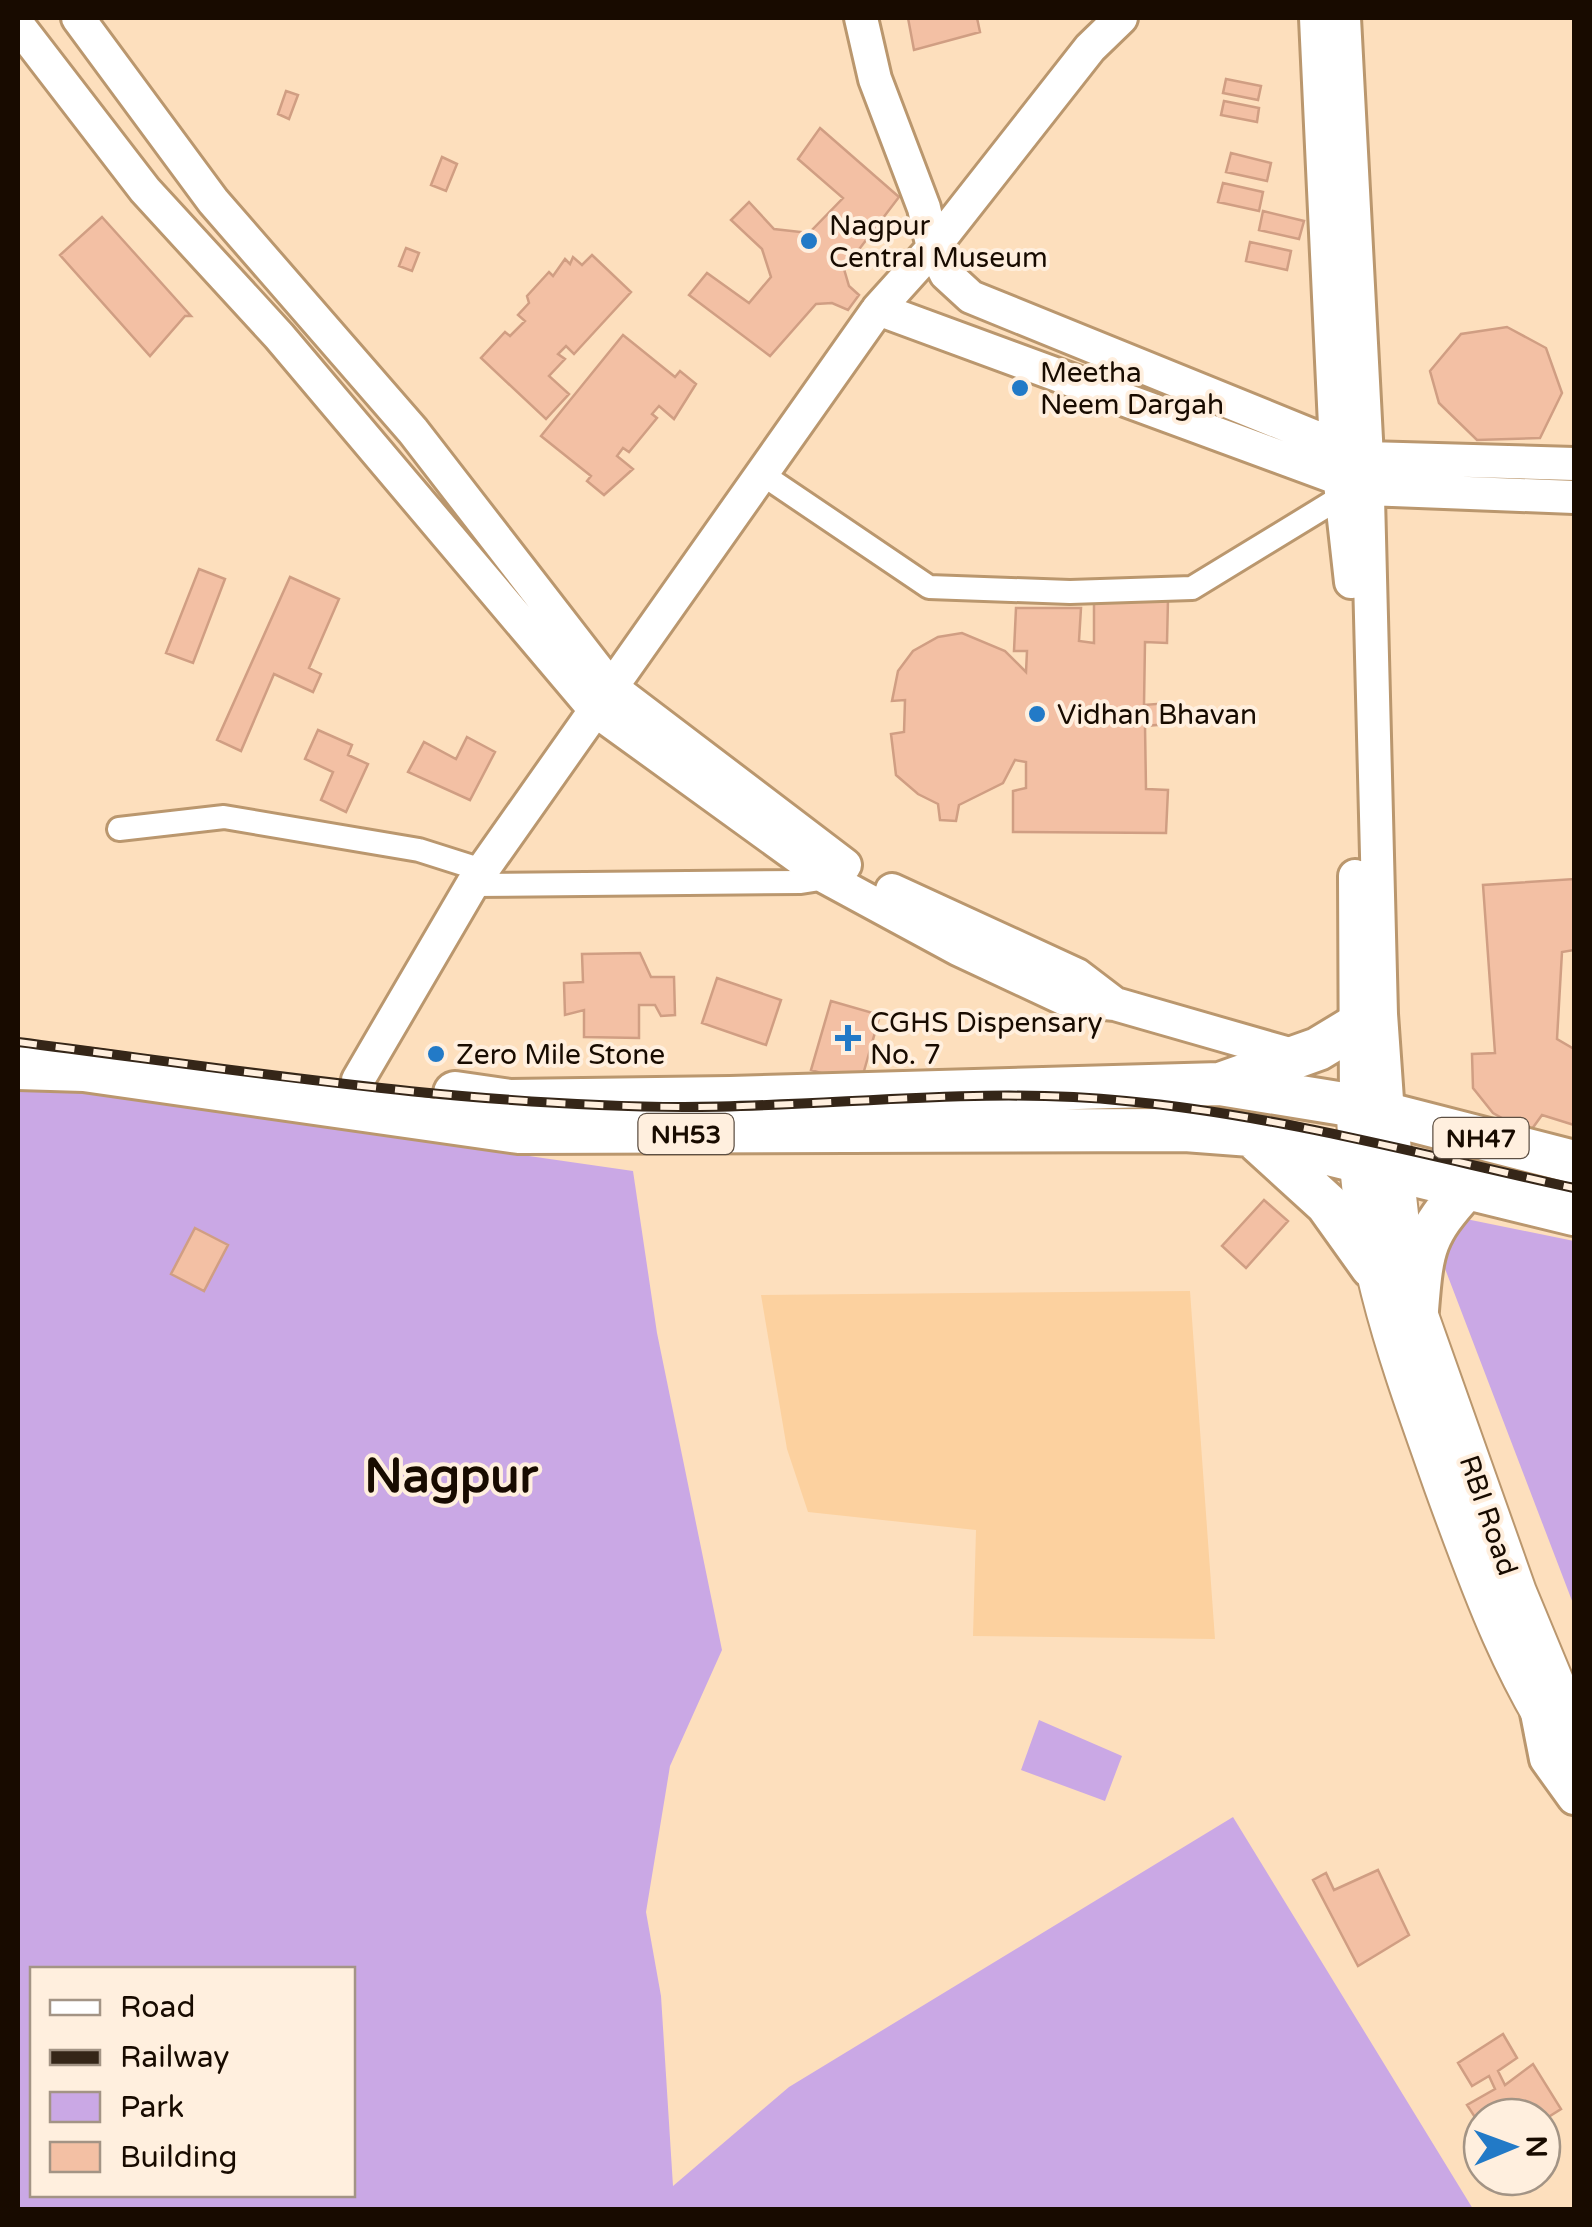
<svg xmlns="http://www.w3.org/2000/svg" width="1592" height="2227" font-family="'Varela Round',sans-serif">
<style>
.built{fill:#fcd19f}
.green{fill:#caa8e5;fill-rule:evenodd}
.building{fill:#f3c0a4;stroke:#d09e83;stroke-width:2.5}
.lines{fill:none;stroke-linecap:round;stroke-linejoin:round}
.street-casing{stroke:#ba976e;stroke-width:28}
.secondary-casing{stroke:#ba976e;stroke-width:38}
.primary-casing{stroke:#ba976e;stroke-width:42}
.highway-casing{stroke:#ba976e;stroke-width:48}
.street{stroke:#fff;stroke-width:22}
.secondary{stroke:#fff;stroke-width:32}
.primary{stroke:#fff;stroke-width:38}
.highway{stroke:#fff;stroke-width:42}
.rail-casing{stroke:#352618;stroke-width:10}
.rail{stroke:#ffefde;stroke-width:6;stroke-dasharray:19;stroke-linecap:butt}
.poi-dot{fill:#227ac7;stroke:#ffefde;stroke-width:4}
.labels{text-anchor:middle;stroke-width:8;stroke-linejoin:round;paint-order:stroke}
.shield{fill:#ffefde;stroke:#5d4f43;stroke-width:2.5}
.shield-label{font-size:25px;font-weight:bold;fill:#180b00}
.poi-label{font-size:28px;fill:#180b00;stroke:#ffefde;text-anchor:start}
.street-label{font-size:28px;fill:#180b00;stroke:#ffefde}
.town-label{font-size:48px;font-weight:bold;fill:#180b00;stroke:#ffefde}
</style>
<rect width="100%" height="100%" fill="#fddfbd"/>
<path class="built" d="M1190,1291L1215,1639L973,1636L976,1530L808,1512L787,1449L761,1295Z"/>
<path class="green" d="M18,1083L633,1171L657,1333L722,1650L670,1766L646,1912L661,1996L673,2186L789,2087L1233,1817L1473,2209L18,2210ZM32,1970H352V2194H32Z
M1466,1219L1574,1241V1606L1439,1253Z
M1039,1720L1122,1756L1105,1801L1021,1770Z"/>
<path class="building" d="M908,18H977L980,32L914,50Z
M1226,79L1261,86L1258,100L1223,93Z
M286,91L298,95L289,119L278,114Z
M1224,101L1259,108L1257,122L1221,115Z
M820,128L899,197L844,269L849,286L859,295L848,310L832,303L816,304L770,356L689,295L707,273L749,303L771,277L762,249L731,220L749,202L774,229L809,233L843,198L798,159Z
M1231,153L1271,163L1267,181L1226,172Z
M442,157L457,164L446,191L431,185Z
M1223,183L1263,192L1259,211L1218,202Z
M1263,211L1304,221L1299,239L1259,230Z
M102,217L191,316H185L150,356L60,255Z
M1250,242L1291,251L1287,270L1246,261Z
M406,248L419,253L412,271L399,266Z
M592,255L631,292L574,354L566,346L558,354L565,359L549,376L569,394L546,419L481,358L505,332L510,336L525,321L518,315L529,303L527,296L549,272L553,276L565,259L570,264L573,257L582,265Z
M1507,327L1546,348L1562,393L1540,438L1477,440L1439,403L1430,371L1461,334Z
M623,335L675,377L680,371L696,384L674,419L659,406L652,414L657,418L629,452L623,448L617,456L633,469L604,495L587,481L591,476L541,436Z
M199,569L225,579L193,663L166,653Z
M290,577L339,599L309,668L321,674L313,692L274,674L241,751L217,740Z
M1168,599L1167,643L1145,642L1144,705L1169,703V724L1145,726L1146,789L1168,790L1166,833L1013,832V791L1026,788V762L1015,760L1003,783L959,805L956,821L940,820L938,804L918,794L896,775L891,734L904,732L905,700L892,701L898,671L913,651L938,637L962,633L1005,651L1026,672L1027,651H1014L1016,608H1081L1079,641L1094,643V600Z
M318,730L352,745L348,755L368,764L346,812L321,800L333,772L305,759Z
M467,737L495,752L470,800L408,772L424,742L456,759Z
M1574,879V950L1562,952L1557,1039L1574,1049V1125L1542,1115L1529,1133L1493,1113L1473,1088L1472,1054L1495,1053L1483,885Z
M640,953L651,977H674L675,1015L661,1016L655,1005H639V1038L584,1037V1010L565,1015L564,983L583,982L582,954Z
M717,978L781,1000L766,1045L702,1023Z
M831,1001L880,1015L860,1085L811,1070Z
M1264,1200L1288,1221L1246,1268L1222,1246Z
M195,1228L228,1245L204,1291L171,1274Z
M1378,1870L1409,1935L1358,1966L1313,1880L1326,1873L1334,1890Z
M1503,2034L1517,2058L1498,2071L1505,2085L1533,2064L1561,2109L1542,2121V2117H1482V2128L1467,2105L1495,2089L1489,2076L1472,2086L1458,2063Z"/>
<g class="lines">
<defs>
<path id="street" d="M762,474L929,587L1070,592L1192,588L1341,497
M119,829L224,817L419,850L482,870
M472,885L801,882L833,877"/>
<path id="secondary" d="M78,18L213,201L413,431L611,687L845,865
M861,18L875,79L924,208L933,248L946,274L971,297L1367,458L1574,464
M1316,18L1336,447L1351,582
M1344,18L1367,458L1381,1014L1388,1114
M18,25L145,190L279,336L595,710L827,878L958,949L1065,999L1115,1004L1296,1056
M878,309L1367,489L1574,497
M1355,876L1356,1106
M892,890L1077,975L1115,1004
M358,1080L472,885L878,309L933,248L1090,48L1121,18
M1537,1713L1546,1759L1574,1798"/>
<path id="primary" d="M1356,1106C1358,1253 1397,1354 1445,1490C1480,1586 1514,1681 1574,1765
M1388,1114L1404,1260L1417,1310L1517,1592L1556,1686L1574,1714"/>
<path id="highway" d="M18,1068L84,1070L519,1132L1185,1130L1251,1135L1574,1214
M1220,1084L1318,1049L1356,1026
M455,1093L510,1101L730,1098L1220,1084L1356,1106L1574,1162
M1259,1142L1327,1204L1372,1267
M1417,1310C1422,1247 1424,1234 1466,1188"/>
</defs>
<use href="#street" class="street-casing"/>
<use href="#secondary" class="secondary-casing"/>
<use href="#primary" class="primary-casing"/>
<use href="#highway" class="highway-casing"/>
<use href="#street" class="street"/>
<use href="#secondary" class="secondary"/>
<use href="#primary" class="primary"/>
<use href="#highway" class="highway"/>
<defs>
<path id="rail" d="M18,1042C239,1070 461,1106 684,1107C831,1107 979,1086 1126,1101C1277,1115 1427,1156 1574,1188"/>
</defs>
<use href="#rail" class="rail-casing"/>
<use href="#rail" class="rail"/>
</g>
<g class="poi-dot">
<circle cx="809" cy="241" r="10"/>
<circle cx="1020" cy="388" r="10"/>
<circle cx="1037" cy="714" r="10"/>
<path d="M843 1023h10v10h10v10h-10v10h-10v-10h-10v-10h10z"/>
<circle cx="436" cy="1054" r="10"/>
</g>
<g class="labels">
<g class="shield">
<rect x="638.5" y="1114" width="95" height="40" rx="8"/>
<rect x="1433.5" y="1118" width="95" height="40" rx="8"/>
</g>
<g class="shield-label">
<text x="686" y="1143">NH53</text>
<text x="1481" y="1147">NH47</text>
</g>
<g class="poi-label">
<text x="829" y="235">Nagpur<tspan x="829" dy="32">Central Museum</tspan></text>
<text x="1040" y="382">Meetha<tspan x="1040" dy="32">Neem Dargah</tspan></text>
<text x="1057" y="724">Vidhan Bhavan</text>
<text x="870" y="1032">CGHS Dispensary<tspan x="870" dy="32">No. 7</tspan></text>
<text x="456" y="1064">Zero Mile Stone</text>
</g>
<g class="street-label">
<text transform="translate(1489 1515) rotate(71)" y="10">RBI Road</text>
</g>
<g class="town-label">
<text x="451" y="1492">Nagpur</text>
</g>
</g>
<rect width="1592" height="2227" fill="none" stroke="#180b00" stroke-width="40"/>
<rect x="30" y="1967" width="325" height="230" fill="#ffefde" stroke="#a39485" stroke-width="2.5"/>
<rect x="50" y="2000" width="50" height="15" fill="#ffffff" stroke="#a39485" stroke-width="2.5"/>
<text x="120" y="2017" font-size="30" fill="#180b00">Road</text>
<rect x="50" y="2050" width="50" height="15" fill="#352618" stroke="#a39485" stroke-width="2.5"/>
<text x="120" y="2067" font-size="30" fill="#180b00">Railway</text>
<rect x="50" y="2092" width="50" height="30" fill="#caa8e5" stroke="#a39485" stroke-width="2.5"/>
<text x="120" y="2117" font-size="30" fill="#180b00">Park</text>
<rect x="50" y="2142" width="50" height="30" fill="#f3c0a4" stroke="#a39485" stroke-width="2.5"/>
<text x="120" y="2167" font-size="30" fill="#180b00">Building</text>
<g transform="translate(1512 2147) rotate(89)"><circle r="48" fill="#ffefde" stroke="#a39485" stroke-width="2.5"/>
<path d="M0-8L18 38L0 25L-18 38Z" fill="#227ac7"/>
<text y="-15" font-size="28" font-weight="bold" text-anchor="middle" fill="#180b00">N</text>
</g>
</svg>
